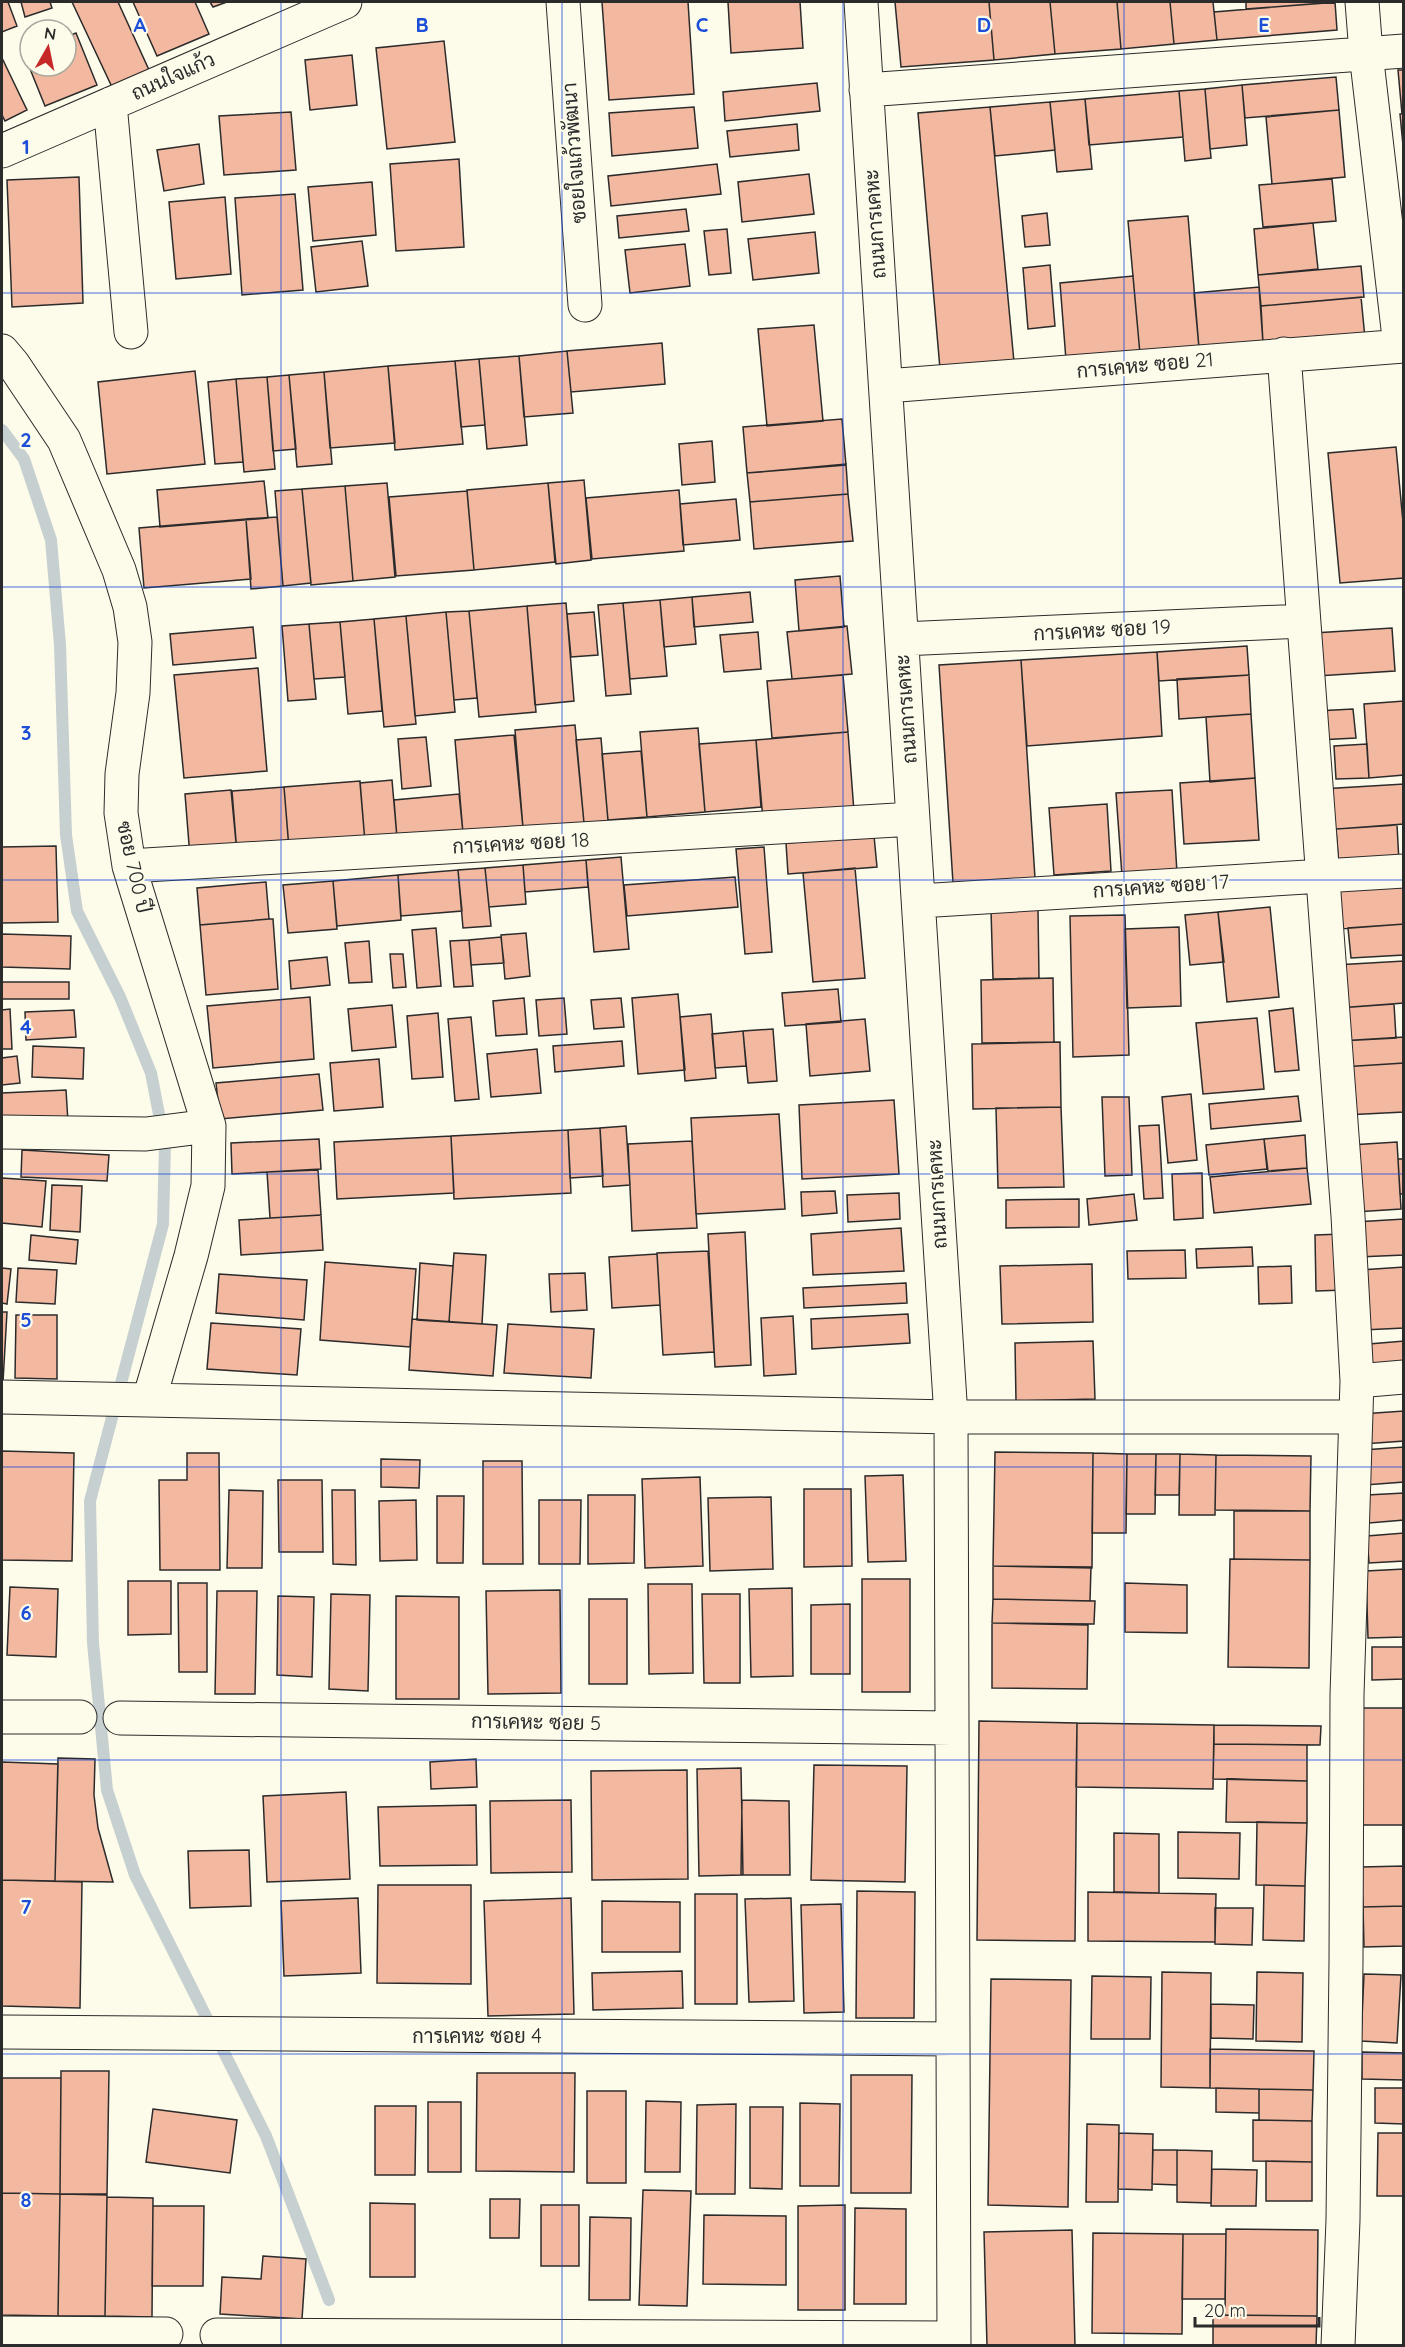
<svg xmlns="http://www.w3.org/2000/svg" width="1405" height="2347" font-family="Quicksand,Sarabun,sans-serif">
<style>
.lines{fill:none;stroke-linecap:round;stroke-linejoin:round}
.stream{stroke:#c7d0d0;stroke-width:12}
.building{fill:#f2b8a0;stroke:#2b2b2b;stroke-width:1.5}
.minor-casing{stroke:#2b2b2b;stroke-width:35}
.minor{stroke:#fdfbea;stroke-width:33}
.grid{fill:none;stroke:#1d4ed8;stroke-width:1.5;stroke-opacity:0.55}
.labels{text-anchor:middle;stroke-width:4.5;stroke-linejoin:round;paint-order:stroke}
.street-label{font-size:20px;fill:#2b2b2b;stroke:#fdfbea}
.grid-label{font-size:20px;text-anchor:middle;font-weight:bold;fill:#1d4ed8;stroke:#fdfbea;stroke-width:4.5;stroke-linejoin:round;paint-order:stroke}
</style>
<rect width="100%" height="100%" fill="#fdfbea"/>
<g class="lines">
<path class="stream" d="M2,430L24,459L51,540L60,645L66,835L77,911L120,997L151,1073L165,1145L163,1224L90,1501L93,1643L107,1790L135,1875L266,2136L329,2300"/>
</g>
<path class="building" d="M2,2H8L17,26L2,32Z
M21,2H50L52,8L25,17Z
M72,2H118L149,70L112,87Z
M133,2H195L209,34L157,56Z
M210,2H227L213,7Z
M602,2H688L694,94L609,100Z
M728,2H800L803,48L731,53Z
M895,2H989L994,60L901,67Z
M989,2H1050L1055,54L994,60Z
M1050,2H1117L1121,49L1055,54Z
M1117,2H1170L1174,44L1121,49Z
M1170,2H1213L1217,40L1174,44Z
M1246,2H1339L1246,9Z
M1335,2L1337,30L1217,40L1214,12Z
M76,33L97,85L45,106L24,54L30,52V66H66V37Z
M444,41L455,142L387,149L376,48Z
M352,55L357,105L310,110L305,60Z
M2,58L27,110L5,121L2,115Z
M1398,70H1404V114H1402Z
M1336,77L1339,110L1245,118L1242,85Z
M817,83L820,111L725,121L723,92Z
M1242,85L1247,145L1210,149L1205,89Z
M1205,89L1211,158L1185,161L1179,91Z
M1179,91L1183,137L1089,145L1085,99Z
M1085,99L1092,169L1057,172L1050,102Z
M1050,102L1055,150L995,156L990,107Z
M694,107L698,148L612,156L609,113Z
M990,107L1014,362L940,369L918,113Z
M1339,110L1345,177L1272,184L1266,117Z
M291,112L296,170L224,175L219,116Z
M1400,114H1404V156Z
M797,124L799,150L730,157L727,131Z
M199,144L204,184L164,191L157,150Z
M459,159L464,247L396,251L390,164Z
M717,164L721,194L611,206L608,176Z
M809,174L814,214L742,222L738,182Z
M79,177L83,303L12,307L7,180Z
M1332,179L1336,221L1263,227L1259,185Z
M372,182L376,235L313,241L308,187Z
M295,194L303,290L242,295L235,198Z
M225,197L231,274L176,279L169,202Z
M686,209L689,231L619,238L617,216Z
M1047,213L1050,245L1025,247L1022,216Z
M1188,216L1199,348L1140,354L1128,221Z
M1313,223L1318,269L1258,275L1254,229Z
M727,229L731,273L709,275L704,231Z
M815,232L819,273L753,280L748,239Z
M362,241L368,286L316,292L311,247Z
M685,244L690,286L630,293L625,250Z
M1050,265L1055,326L1028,329L1023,268Z
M1361,266L1364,297L1261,306L1258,275Z
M1133,276L1140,354L1066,360L1060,283Z
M1259,287L1263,343L1199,348L1194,293Z
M1361,297L1365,338L1263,343L1261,306Z
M814,325L823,421L767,426L758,329Z
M662,343L665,384L571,392L567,351Z
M567,351L573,413L524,417L519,356Z
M519,356L527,445L487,449L479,359Z
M479,359L485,425L461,427L455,361Z
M455,361L463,444L395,450L388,366Z
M388,366L395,443L330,448L324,372Z
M195,371L205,464L107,474L98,382Z
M324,372L332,464L297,467L289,375Z
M289,375L296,449L273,451L267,377Z
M267,377L275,469L244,472L236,379Z
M236,379L243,462L215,464L208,382Z
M842,419L846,465L747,473L743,427Z
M712,441L715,482L682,485L679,444Z
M1396,447L1404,533V578L1340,583L1328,453Z
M846,464L848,494L750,502L747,473Z
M584,480L591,560L556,564L548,483Z
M264,481L268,518L160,527L157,490Z
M387,483L395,577L353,581L345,486Z
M548,483L555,562L474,570L467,490Z
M345,486L353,581L311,585L302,489Z
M302,489L311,583L283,586L275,491Z
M679,490L684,551L592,559L586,498Z
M467,491L474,570L396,576L389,497Z
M848,494L853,541L754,549L750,502Z
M736,499L740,540L683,545L680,504Z
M277,517L283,586L251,589L246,519Z
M246,519L251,579L144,588L139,528Z
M840,576L844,627L799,631L795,580Z
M750,592L753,622L694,627L692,597Z
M692,597L696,644L664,647L660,600Z
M660,600L667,676L630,679L623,603Z
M566,603L574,701L535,705L527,606Z
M623,603L631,694L606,696L598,605Z
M527,606L536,712L479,717L469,611Z
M469,611L477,698L454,700L446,612Z
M446,612L455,712L415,716L406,616Z
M594,612L598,655L571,657L567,614Z
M406,616L416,724L384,727L374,619Z
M374,619L382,711L348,714L340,622Z
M340,622L345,677L314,679L309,624Z
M309,624L316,699L288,701L282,626Z
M847,626L852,674L792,679L787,632Z
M253,627L256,658L173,665L170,634Z
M1392,628L1395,671L1317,676L1314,633Z
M758,632L761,669L724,672L720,635Z
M1247,646L1249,675L1159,681L1157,652Z
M1157,652L1162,736L1027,746L1021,660Z
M1021,660L1035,878L953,883L939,665Z
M258,668L267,771L184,778L174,675Z
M843,675L848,732L772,738L767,681Z
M1249,675L1251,714L1179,719L1177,679Z
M1404,701V775L1369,778L1364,704Z
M1353,709L1356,738L1318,740L1316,711Z
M1251,714L1255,778L1210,782L1206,717Z
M575,725L584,823L523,828L515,730Z
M698,728L705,812L647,817L640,732Z
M848,732L854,812L763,820L756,740Z
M514,735L523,828L463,833L455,740Z
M426,737L431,786L402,789L398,739Z
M601,738L608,821L584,823L576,740Z
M756,740L761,807L705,812L699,744Z
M1367,744L1369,778L1336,779L1334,746Z
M641,751L647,817L608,820L602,754Z
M1255,778L1259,840L1184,844L1180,783Z
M392,780L397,838L365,842L360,783Z
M360,781L365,842L289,849L284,787Z
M1404,784V824L1324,830L1321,789Z
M284,787L289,848L237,853L232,791Z
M231,790L237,853L190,857L185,794Z
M1172,790L1177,873L1122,876L1116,793Z
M459,794L463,833L397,838L394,800Z
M1107,804L1111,871L1054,875L1049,808Z
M1397,825L1399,862L1339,866L1336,829Z
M874,836L877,867L788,874L786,843Z
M56,846L58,922L2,923V847Z
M764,847L772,952L745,954L736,849Z
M621,857L629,949L594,952L586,860Z
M586,860L588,887L525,892L523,865Z
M523,865L526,904L489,907L485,868Z
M485,868L491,926L463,928L458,870Z
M855,868L865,978L813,982L803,873Z
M458,870L462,911L401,916L398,875Z
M398,875L401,920L337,926L333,881Z
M735,877L738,907L627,916L624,885Z
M333,881L337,929L288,933L283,885Z
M266,882L269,919L200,925L197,888Z
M1404,885V924L1338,929L1335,889Z
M1270,907L1279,997L1227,1002L1218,912Z
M1038,909L1039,978L993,979L991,910Z
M1218,912L1224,962L1190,965L1185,915Z
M1125,915L1129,1055L1073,1057L1070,916Z
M269,919H273L278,989L206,995L200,925Z
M1404,924V955L1351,958L1348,928Z
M1179,927L1181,1006L1127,1008L1125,929Z
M436,928L441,986L417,988L412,930Z
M526,933L530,976L505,979L501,935Z
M2,934L71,936L70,969L2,967Z
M501,937L504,963L471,965L469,940Z
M469,940L473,986L454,987L450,941Z
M369,941L372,982L349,983L345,943Z
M390,954H403L406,987L393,988Z
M327,957L330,985L291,989L289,961Z
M1404,961V1003L1338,1008L1335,965Z
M1053,978L1054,1042L982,1043L981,980Z
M2,982H69V999H2Z
M838,989L841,1022L785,1026L782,993Z
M678,994L685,1070L638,1074L632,998Z
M310,997L314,1059L213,1068L207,1006Z
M524,998L527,1034L496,1036L493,1001Z
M564,998L567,1034L539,1036L536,1000Z
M621,998L624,1027L594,1029L591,1000Z
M1394,1004L1396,1038L1340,1041L1338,1008Z
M392,1005L396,1047L352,1051L348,1009Z
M1293,1008L1299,1070L1275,1072L1269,1011Z
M10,1009L12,1049H2V1010Z
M74,1010L76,1037L26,1040L25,1012Z
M438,1013L443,1077L412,1079L407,1016Z
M711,1014L716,1078L685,1081L680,1017Z
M471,1017L479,1099L455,1101L448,1019Z
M1257,1018L1264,1089L1203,1094L1196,1023Z
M865,1019L870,1071L810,1076L806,1024Z
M773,1029L777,1081L748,1083L743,1031Z
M743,1031L746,1066L715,1068L712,1034Z
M1404,1037V1063L1342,1067L1340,1041Z
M622,1041L624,1066L555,1072L553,1046Z
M1060,1042L1061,1107L973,1109L972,1044Z
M33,1046L84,1048L83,1079L32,1077Z
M537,1049L541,1093L491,1097L487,1054Z
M17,1056L20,1083L2,1085V1058Z
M379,1059L383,1107L334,1111L330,1063Z
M1404,1063V1112L1345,1115L1342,1067Z
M319,1074L323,1110L220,1119L216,1083Z
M66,1090L68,1122L2,1125V1093Z
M1191,1094L1197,1160L1168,1163L1162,1097Z
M1298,1096L1301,1121L1211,1129L1209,1104Z
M1102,1097H1129L1132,1175L1105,1176Z
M894,1100L899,1174L802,1179L799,1105Z
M1061,1107L1064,1187L998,1188L996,1108Z
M779,1114L785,1209L696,1214L691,1118Z
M1159,1125L1163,1198L1144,1199L1139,1126Z
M626,1126L630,1185L603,1187L600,1128Z
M600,1128L603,1176L570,1178L568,1130Z
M568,1130L571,1193L454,1199L451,1136Z
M1305,1135L1307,1168L1268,1171L1264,1139Z
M451,1136L454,1193L337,1199L334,1142Z
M319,1139L321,1169L232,1174L231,1143Z
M1264,1139L1267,1169L1209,1175L1206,1145Z
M692,1141L697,1228L632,1231L628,1144Z
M1397,1142L1401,1209L1355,1212L1350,1145Z
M22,1150L109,1155L107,1181L21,1177Z
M1398,1159H1404V1194H1400Z
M1307,1168L1311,1204L1214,1213L1210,1177Z
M318,1170L321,1215L270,1218L267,1172Z
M1202,1173L1203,1218L1174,1220L1172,1174Z
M2,1178L46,1181L42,1227L2,1223Z
M52,1185L82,1186L80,1232L50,1230Z
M835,1191L837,1213L802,1216L801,1192Z
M899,1193L900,1219L848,1222L847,1195Z
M1134,1194L1137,1220L1089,1225L1087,1199Z
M1079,1199V1227L1006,1228V1200Z
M321,1215L323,1250L241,1255L239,1220Z
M1404,1219V1255L1358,1257L1355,1222Z
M901,1228L904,1271L813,1275L811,1234Z
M745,1232L751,1365L715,1367L708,1234Z
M1343,1234L1345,1290L1316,1291L1315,1235Z
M31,1235L78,1240L76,1264L29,1260Z
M1252,1247L1253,1266L1197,1268L1196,1249Z
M1185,1250L1186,1278L1128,1279L1127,1251Z
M708,1251L714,1352L663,1355L657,1253Z
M454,1253L486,1255L482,1324L449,1322Z
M657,1254L660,1305L612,1308L609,1257Z
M325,1262L416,1269L410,1347L320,1340Z
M420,1263L453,1266L449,1322L417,1320Z
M1092,1264L1093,1322L1002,1324L1000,1266Z
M1291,1266L1292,1303L1259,1304L1258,1267Z
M1404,1267V1328L1363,1330L1360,1270Z
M2,1268L11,1269L7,1304L2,1303Z
M18,1268L57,1270L55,1304L16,1302Z
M585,1273L587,1310L551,1312L549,1274Z
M219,1274L307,1280L304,1320L216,1313Z
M906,1283L907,1303L804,1308L803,1288Z
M2,1312H7L3,1382H2Z
M908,1314L910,1343L812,1349L811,1319Z
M16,1315H57V1379L15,1378Z
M793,1316L796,1374L764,1376L761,1318Z
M412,1319L497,1325L493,1376L409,1370Z
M211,1323L301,1329L297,1375L207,1369Z
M508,1324L594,1329L591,1378L504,1373Z
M1093,1341L1095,1399L1016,1401L1015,1343Z
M1404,1341V1368L1371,1370L1369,1344Z
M1404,1411V1441L1363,1444L1361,1414Z
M1404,1447V1482L1365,1485L1363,1450Z
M2,1451L74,1453L72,1561L2,1560Z
M995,1452L1093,1453L1092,1568L993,1566Z
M187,1453H219L220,1570H160L159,1480H187Z
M1093,1453L1127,1454L1126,1533H1092Z
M1127,1454H1156L1155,1514H1126Z
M1156,1454H1180L1179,1495H1155Z
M1180,1454L1216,1455L1215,1515H1179Z
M1216,1455L1311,1456L1310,1511L1215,1510Z
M381,1459L420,1460L419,1488L381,1487Z
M483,1461H522L523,1564H483Z
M903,1475L906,1561L868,1562L865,1476Z
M700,1477L703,1566L645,1568L642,1479Z
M278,1480H322L323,1552H279Z
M804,1489H851L852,1566L804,1567Z
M229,1490L263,1491L262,1568H227Z
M332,1490H355L356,1565L333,1564Z
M1404,1493V1520L1369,1523L1367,1495Z
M588,1495H635L634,1563L588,1564Z
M437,1496H464L463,1563H437Z
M771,1497L773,1569L710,1571L708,1498Z
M416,1500L417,1560L380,1561L379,1501Z
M539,1500H581L580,1564H539Z
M1234,1511H1310V1560L1234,1559Z
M1404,1533V1561L1369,1563L1367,1536Z
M1230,1559L1310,1560L1309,1668L1228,1667Z
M993,1566L1091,1567L1090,1601L993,1599Z
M1404,1569V1637L1368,1638L1366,1571Z
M862,1579H910V1692H862Z
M128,1581H171V1634L128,1635Z
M178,1583H207V1672H179Z
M1125,1583L1187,1585V1633L1125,1632Z
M648,1584H692L693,1673L649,1674Z
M10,1587L58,1589L56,1657L7,1655Z
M792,1588L793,1676L751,1677L749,1589Z
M560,1590L561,1693L488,1694L486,1591Z
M217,1591H257L255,1694H215Z
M331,1594L370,1595L368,1691L329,1689Z
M702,1594H740V1683H704Z
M278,1596L314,1597L312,1677L277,1675Z
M396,1596L459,1597V1699H396Z
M589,1599H627V1684H589Z
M993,1599L1095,1601L1094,1624L992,1623Z
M850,1604V1674H811V1605Z
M992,1623L1088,1625L1087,1689L992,1688Z
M1372,1647H1404V1679L1372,1680Z
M1355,1708H1404V1825H1355Z
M979,1721L1077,1723L1075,1941L977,1940Z
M1077,1723L1214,1725L1213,1789L1076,1787Z
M1214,1725L1321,1726L1320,1745L1214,1744Z
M1214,1744L1307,1745V1781L1213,1779Z
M58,1758L95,1759L94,1795L98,1828L113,1882L55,1881Z
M476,1759L477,1787L431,1789L430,1762Z
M2,1762L58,1764L55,1881L2,1880Z
M814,1765L907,1766L905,1882L811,1880Z
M741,1768L743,1875L699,1876L697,1769Z
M687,1770L688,1879L592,1880L591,1771Z
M1227,1779L1307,1781V1823L1226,1822Z
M346,1792L350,1879L267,1882L263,1796Z
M571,1800L572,1872L491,1873L490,1801Z
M742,1800L789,1801L790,1875H741Z
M476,1805L477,1865L380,1866L378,1807Z
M1257,1822L1307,1823L1305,1886L1256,1885Z
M1178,1832L1240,1833L1239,1879L1178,1878Z
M1114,1833L1159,1834V1893L1114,1892Z
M249,1850L251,1906L190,1908L188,1851Z
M1404,1866V1906L1363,1907L1361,1867Z
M2,1880L82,1882L80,2008L2,2006Z
M378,1885H471V1984L377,1983Z
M1264,1885L1305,1886L1304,1941L1263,1940Z
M857,1891L915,1892L914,2018H856Z
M1088,1892L1216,1894L1215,1942L1088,1941Z
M695,1894H737V2004H695Z
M358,1898L361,1973L284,1976L281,1901Z
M571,1898L574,2014L488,2016L484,1901Z
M791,1898L794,2001L749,2002L745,1899Z
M602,1901L680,1902V1952H602Z
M841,1904L844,2012L804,2013L801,1905Z
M1404,1906V1946L1364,1947L1363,1907Z
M1215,1908H1253L1252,1945L1215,1944Z
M682,1971L683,2008L593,2010L592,1973Z
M1162,1972L1211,1973L1210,2088L1161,2087Z
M1257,1972L1303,1973L1302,2042L1256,2041Z
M1364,1974L1401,1975L1397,2043L1361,2041Z
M1092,1976L1151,1977L1150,2039H1091Z
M991,1979L1071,1980L1068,2207L988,2205Z
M1211,2004L1254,2005L1253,2039L1211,2038Z
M1210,2049L1314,2051L1313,2090L1210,2088Z
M1362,2052L1404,2053V2080L1362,2079Z
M61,2071H109L107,2195L60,2194Z
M477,2073H575L574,2172L476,2171Z
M851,2075H912L911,2193H851Z
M2,2078H61L60,2194L2,2193Z
M1216,2088L1259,2089V2113L1216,2112Z
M1375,2088H1404V2124L1375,2123Z
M1259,2089L1313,2090L1312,2121L1259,2120Z
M587,2091H626V2183H587Z
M646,2101L681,2102L680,2172H645Z
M428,2102H461V2172H428Z
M800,2103L840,2104L839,2186H800Z
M736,2104L735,2194H696L697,2105Z
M375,2106H416L415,2175H375Z
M750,2107H783L782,2189L750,2188Z
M153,2109L237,2120L230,2173L146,2162Z
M1253,2120L1312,2121V2162L1253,2161Z
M1087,2124L1119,2125L1118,2202H1086Z
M1119,2133L1153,2134L1152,2190L1118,2189Z
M1378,2133H1404V2196H1377Z
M1153,2150H1177V2185L1152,2184Z
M1177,2150L1212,2151L1211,2203L1177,2202Z
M1266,2161L1312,2162V2201H1266Z
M1212,2169L1257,2170L1256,2206H1211Z
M643,2190L691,2191L687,2306L639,2305Z
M2,2193L60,2194L58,2316L2,2315Z
M60,2194H107L105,2316H58Z
M107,2197L153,2198L152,2317L105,2316Z
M490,2199H520L519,2238H490Z
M370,2203L415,2204V2277H370Z
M541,2205H579V2266H541Z
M845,2205V2310H798V2206Z
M153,2206H204L203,2286H152Z
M855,2208L906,2209V2304H854Z
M704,2215L786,2216V2285L703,2284Z
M590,2217L631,2218L630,2300H589Z
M1226,2229L1318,2230L1317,2316L1225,2315Z
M1072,2230L1075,2346H987L984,2232Z
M1093,2233L1183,2234L1182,2334L1092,2333Z
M1183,2234H1226L1225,2299H1182Z
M263,2256L306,2259L302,2319L220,2314L222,2277L261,2279Z
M1213,2315L1317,2316L1316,2346H1213Z"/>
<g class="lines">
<defs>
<path id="minor" d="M563,2L585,305
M861,2L951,1417L954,2346
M1362,2L1366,53L1400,346
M866,90L1404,51
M110,104L131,332
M2,151L345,2
M2,351L13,364L64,440L119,570L130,607L135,642L133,693L122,774L121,813L129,866L209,1126L208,1186L191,1256L149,1400
M1284,354L1348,1216L1357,1381L1347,1695L1346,1961L1343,2220L1338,2346
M886,386L1404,346
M902,639L1303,621
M129,866L913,819
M919,901L1404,871
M2,1132L146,1134L209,1126
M1357,1381L1404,1377
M2,1397L951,1417H1354
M2,1717H80
M120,1718L952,1728
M2,2032L953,2039
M2,2333L166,2334
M217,2335L954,2338"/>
</defs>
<use href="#minor" class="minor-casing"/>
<use href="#minor" class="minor"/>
</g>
<path class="grid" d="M281,2V2346M562,2V2346M843,2V2346M1124,2V2346M2,293H1404M2,587H1404M2,880H1404M2,1174H1404M2,1467H1404M2,1760H1404M2,2054H1404"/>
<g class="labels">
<g class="street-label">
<text transform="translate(173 76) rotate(-24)" y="7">ถนนใจแก้ว</text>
<text transform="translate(574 153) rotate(-94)" y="7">ซอยใจแก้วพัฒนา</text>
<text transform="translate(875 224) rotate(-94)" y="7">ถนนการเคหะ</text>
<text transform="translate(1145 365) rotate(-5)" y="7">การเคหะ ซอย 21</text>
<text transform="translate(1102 630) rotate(-3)" y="7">การเคหะ ซอย 19</text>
<text transform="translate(906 709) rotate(-94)" y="7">ถนนการเคหะ</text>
<text transform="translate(521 843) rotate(-3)" y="7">การเคหะ ซอย 18</text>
<text transform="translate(134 867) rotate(77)" y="7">ซอย 700 ปี</text>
<text transform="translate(1161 886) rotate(-4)" y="7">การเคหะ ซอย 17</text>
<text transform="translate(937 1194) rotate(-93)" y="7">ถนนการเคหะ</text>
<text transform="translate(536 1722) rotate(1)" y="7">การเคหะ ซอย 5</text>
<text x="477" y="2043">การเคหะ ซอย 4</text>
</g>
</g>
<g class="grid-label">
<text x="140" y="32">A</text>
<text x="422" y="32">B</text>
<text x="702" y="32">C</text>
<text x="984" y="32">D</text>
<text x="1264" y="32">E</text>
<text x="26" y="154">1</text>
<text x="26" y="447">2</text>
<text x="26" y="740">3</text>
<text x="26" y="1034">4</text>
<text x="26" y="1327">5</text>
<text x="26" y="1620">6</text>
<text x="26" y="1914">7</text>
<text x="26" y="2207">8</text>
</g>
<rect width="1405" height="2347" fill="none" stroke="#2b2b2b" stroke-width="6"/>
<g transform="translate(48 48) rotate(9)"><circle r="28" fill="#fdfbea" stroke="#a9a89e" stroke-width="1.5"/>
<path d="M0-4.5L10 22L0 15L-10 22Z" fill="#c62828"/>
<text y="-9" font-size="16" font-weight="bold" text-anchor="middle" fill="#2b2b2b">N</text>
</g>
<path d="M1195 2317v9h124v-9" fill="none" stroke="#2b2b2b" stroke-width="3"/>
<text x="1204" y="2317" font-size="18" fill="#2b2b2b" stroke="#fdfbea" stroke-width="4.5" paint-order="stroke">20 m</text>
</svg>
